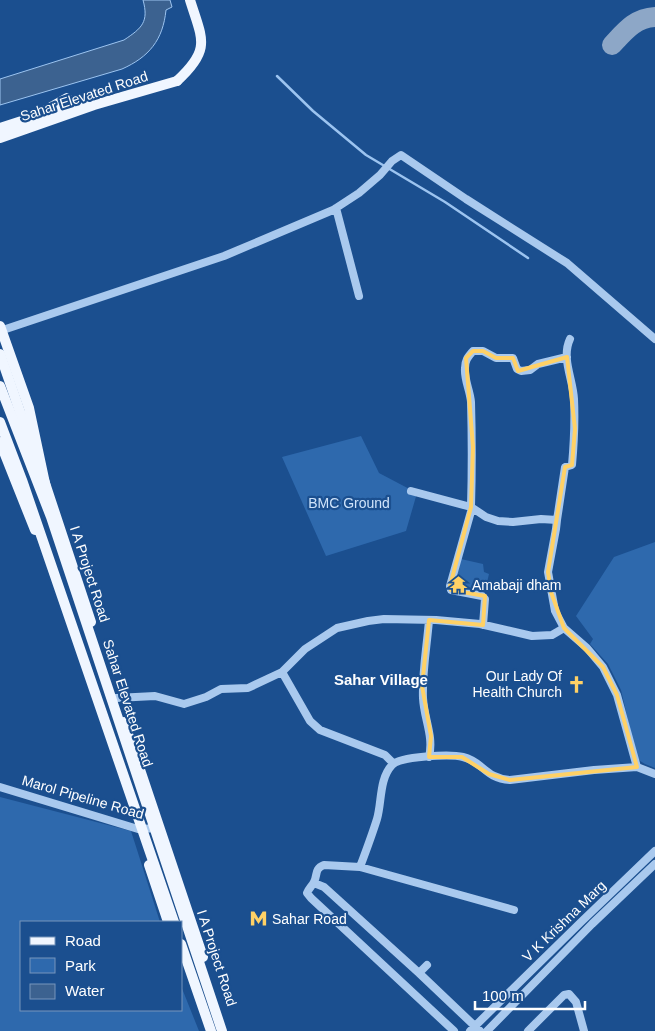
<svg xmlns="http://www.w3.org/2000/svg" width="655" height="1031" font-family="Arial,sans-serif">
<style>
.green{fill:#2e69ad}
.water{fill:#3c6290;stroke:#9cc4f0}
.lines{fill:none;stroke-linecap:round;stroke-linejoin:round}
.stream{stroke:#9cc4f0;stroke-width:2.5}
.taxiway{stroke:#8da7c7;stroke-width:20}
.minor{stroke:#a9c9ee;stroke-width:8}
.major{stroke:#f0f6ff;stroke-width:10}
.major-bridge{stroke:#f0f6ff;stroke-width:10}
.marked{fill:none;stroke:#ffd166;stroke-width:4;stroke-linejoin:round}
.labels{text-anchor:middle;stroke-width:4.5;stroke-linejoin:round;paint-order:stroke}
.street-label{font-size:14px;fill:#fff;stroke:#1b4f8f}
.park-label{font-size:14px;fill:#cfe3fa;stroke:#1b4f8f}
.poi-label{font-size:14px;fill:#fff;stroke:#1b4f8f;text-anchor:start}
.neighbourhood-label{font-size:15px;font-weight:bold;fill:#fff;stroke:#1b4f8f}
</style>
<rect width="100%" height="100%" fill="#1b4f8f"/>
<path class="green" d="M361,436L379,473L417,493L406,531L326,556L282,457Z
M655,542V768L645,764L637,759L621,690L608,664L590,644L593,639L576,616L614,557Z
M461,559L483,564L484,572L489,574L484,595L475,593L471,589L468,593H461L465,581L456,579Z
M0,797L131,831L160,922H21V1010H181V986L199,1031H0Z"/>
<path class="water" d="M143,0H170L172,7L166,10C163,40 149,57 122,69L0,105V79L124,40C142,28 149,22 143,0Z"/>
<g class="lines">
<path class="stream" d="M277,76L313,111L366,155L445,202L528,258"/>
<path class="taxiway" d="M612,45C625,31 635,18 655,17"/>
<path class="minor" d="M336,208L359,296
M0,331L224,256L333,210L359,193L380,175L392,161L401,155L466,199L567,263L655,339
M411,491L471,507L486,517L498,521L513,522L541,519L557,520L556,529L548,572L555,611L564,628L587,648L603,667L617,695L637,767
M471,507C472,472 472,437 471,402C470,390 464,380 465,368C465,360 468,357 473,351H483L496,358H513L517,369L521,371L530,370L538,364L567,357
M472,508L450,586L451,590L482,596L485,599L483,625
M557,520L565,467L572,465C574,443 575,421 574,399C573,379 561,358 570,339
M429,620C427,646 422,672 423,698C424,719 434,736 429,757
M282,672L310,721L320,730L385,755L393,763
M116,698L155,696L184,704L206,697L221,689L248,688L282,672L305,649L337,628L368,621L384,619L436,620L480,624L532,636L552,635L564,628
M0,787L138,829L159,828
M360,867C366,851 372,835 377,819C382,802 379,779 392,765C400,756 451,754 463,757C484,762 484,778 510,780L594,770L637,767L655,774
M314,883L324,887L419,973L480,1031
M419,973L427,965
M454,1031L311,898L307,893C309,888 312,886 314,882C318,874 314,869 324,865L360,867L514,910
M470,1031L581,922L655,851
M487,1031L592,924L655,864
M528,1031L564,995L569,994L576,1002L584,1031"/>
<path class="major" d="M177,81C212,49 202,39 190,0
M44,111L67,98
M0,354L37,461
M0,442L35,530
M44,480L91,622
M124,722L203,957
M149,865L168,922
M181,944L211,1031"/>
<path class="major-bridge" d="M0,128L68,106L85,105
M0,138L94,105L177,81
M0,326L29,408L46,488
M0,386L51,517L222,1031
M0,422L22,480L174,922"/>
</g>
<path class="marked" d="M473,351H483L496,358H513L518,371L567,357L575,429L572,465L565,467L548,572L551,592L564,628L603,667L617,695L637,767L510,780L489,774L462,757H429L431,736L422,686L429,620L483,625L485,596L451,590L450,586L471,507L473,447L466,358Z"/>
<defs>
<symbol id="temple-bare" viewBox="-9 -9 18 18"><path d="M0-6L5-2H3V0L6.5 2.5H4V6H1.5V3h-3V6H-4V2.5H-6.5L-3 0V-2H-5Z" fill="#ffd166" stroke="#1b4f8f" stroke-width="2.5" paint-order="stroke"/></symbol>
<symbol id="church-bare" viewBox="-9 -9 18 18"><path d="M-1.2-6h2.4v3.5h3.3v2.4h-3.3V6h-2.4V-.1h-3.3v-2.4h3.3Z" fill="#ffd166" stroke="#1b4f8f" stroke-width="2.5" paint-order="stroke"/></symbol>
<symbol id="metro-bare" viewBox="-9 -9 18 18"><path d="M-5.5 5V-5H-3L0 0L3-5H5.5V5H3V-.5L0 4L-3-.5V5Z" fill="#ffd166" stroke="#1b4f8f" stroke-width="2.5" paint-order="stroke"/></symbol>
</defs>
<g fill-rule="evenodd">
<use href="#temple-bare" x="446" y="572" width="25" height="25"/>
<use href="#church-bare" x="564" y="672" width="25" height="25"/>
<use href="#metro-bare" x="246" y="906" width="25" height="25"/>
</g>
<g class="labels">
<g class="street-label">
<text transform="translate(84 96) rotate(-18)" y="5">Sahar Elevated Road</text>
<text transform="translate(90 574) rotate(72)" y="5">I A Project Road</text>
<text transform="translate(128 703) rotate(72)" y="5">Sahar Elevated Road</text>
<text transform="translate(83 797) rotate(16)" y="5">Marol Pipeline Road</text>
<text transform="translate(564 921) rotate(-44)" y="5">V K Krishna Marg</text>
<text transform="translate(217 958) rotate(72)" y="5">I A Project Road</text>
</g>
<g class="park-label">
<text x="349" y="508">BMC Ground</text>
</g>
<g class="poi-label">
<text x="472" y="590">Amabaji dham</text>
<text x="562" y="681" text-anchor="end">Our Lady Of<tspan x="562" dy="16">Health Church</tspan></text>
<text x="272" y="924">Sahar Road</text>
</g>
<g class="neighbourhood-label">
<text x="381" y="685">Sahar Village</text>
</g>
</g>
<rect x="20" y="921" width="162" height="90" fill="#1b4f8f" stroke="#7695bc"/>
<rect x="30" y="937" width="25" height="8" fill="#f0f6ff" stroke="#7695bc"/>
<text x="65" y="946" font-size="15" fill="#ffffff">Road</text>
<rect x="30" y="958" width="25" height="15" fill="#2e69ad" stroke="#7695bc"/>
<text x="65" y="971" font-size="15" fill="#ffffff">Park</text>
<rect x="30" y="984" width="25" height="15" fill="#3c6290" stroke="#7695bc"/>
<text x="65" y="996" font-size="15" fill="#ffffff">Water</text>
<path d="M475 1001v8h110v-8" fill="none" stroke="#ffffff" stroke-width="2.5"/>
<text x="482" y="1001" font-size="15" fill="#ffffff" stroke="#1b4f8f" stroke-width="4" paint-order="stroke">100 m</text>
</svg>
